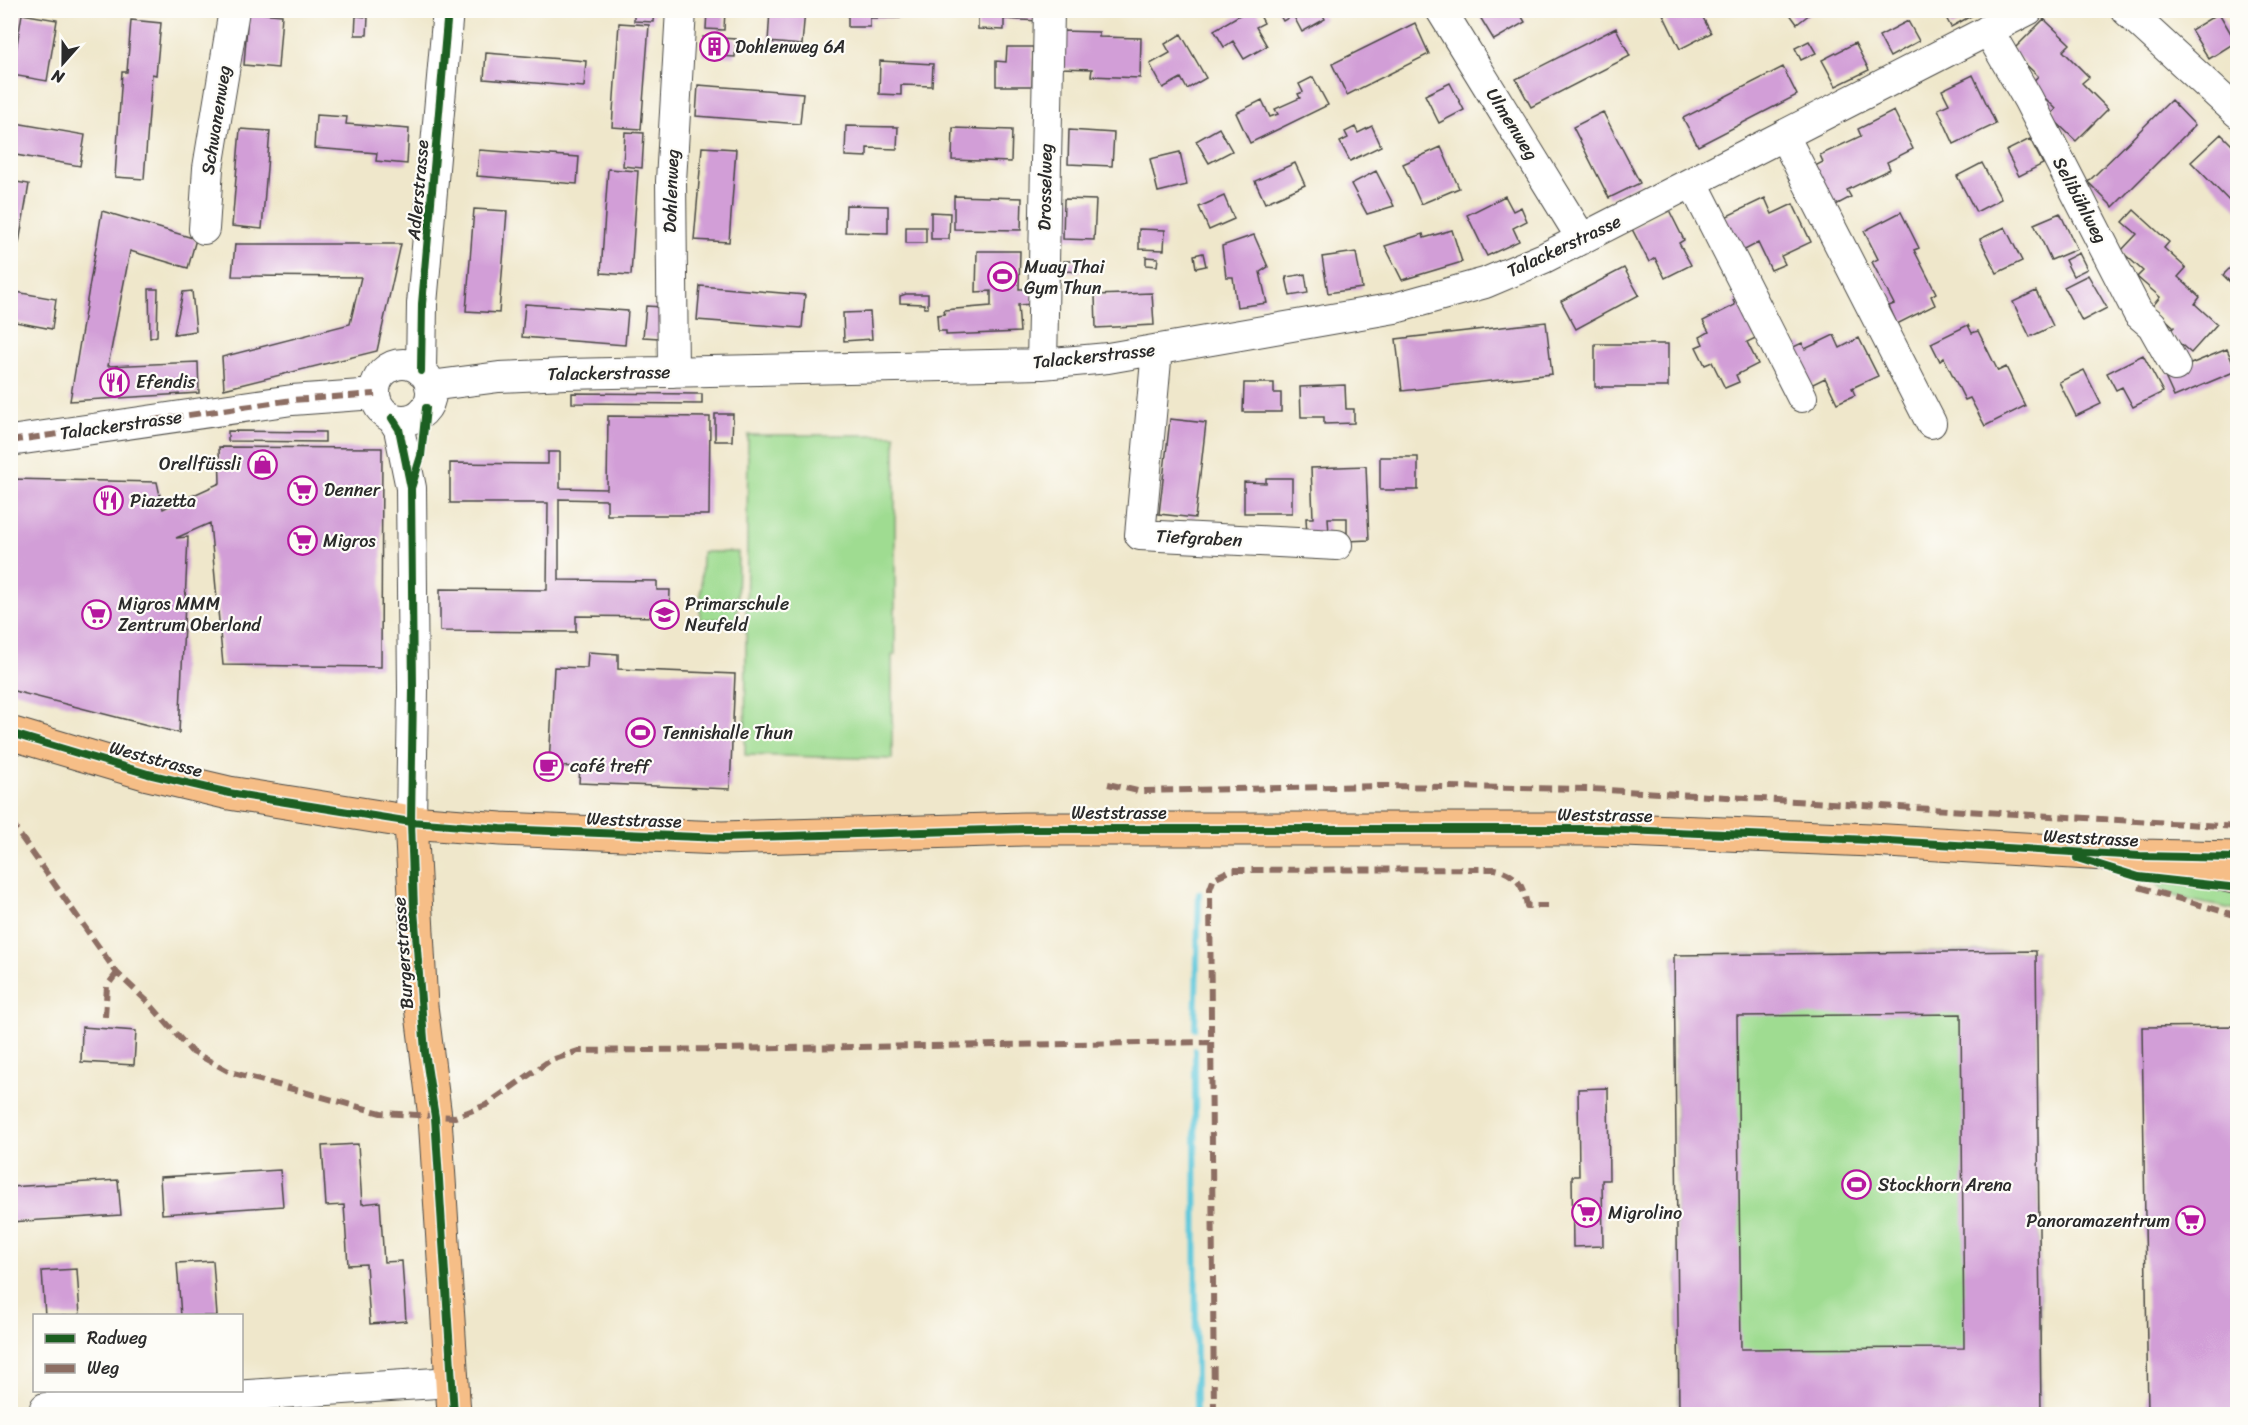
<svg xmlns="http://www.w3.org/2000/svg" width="2248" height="1425" font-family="Sriracha,sans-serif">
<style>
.green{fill:#9fdc91;stroke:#65845e;stroke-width:1.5}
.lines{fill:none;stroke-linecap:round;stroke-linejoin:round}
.stream{stroke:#5fc8db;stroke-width:6}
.building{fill:#d29ed7;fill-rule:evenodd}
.minor-casing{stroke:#484743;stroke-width:32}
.major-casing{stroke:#484743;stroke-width:35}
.highway-casing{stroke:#484743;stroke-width:35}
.minor{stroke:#fff;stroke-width:30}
.major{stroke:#f6be87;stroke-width:33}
.highway{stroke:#f6be87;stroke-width:33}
.quiet{stroke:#8d6e63;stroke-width:6;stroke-dasharray:12 6;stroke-linecap:butt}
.cycleway-casing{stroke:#fdfcf7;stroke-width:11}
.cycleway{stroke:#1b5e20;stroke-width:8}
.labels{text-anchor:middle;stroke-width:4.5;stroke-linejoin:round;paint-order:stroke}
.poi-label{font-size:18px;fill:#2b2b2b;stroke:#fdfcf7;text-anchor:start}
.street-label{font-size:18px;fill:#2b2b2b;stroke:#fdfcf7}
</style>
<rect width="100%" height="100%" fill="#fdfcf7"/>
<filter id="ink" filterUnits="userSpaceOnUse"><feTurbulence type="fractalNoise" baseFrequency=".0167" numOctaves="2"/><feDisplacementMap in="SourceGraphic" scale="12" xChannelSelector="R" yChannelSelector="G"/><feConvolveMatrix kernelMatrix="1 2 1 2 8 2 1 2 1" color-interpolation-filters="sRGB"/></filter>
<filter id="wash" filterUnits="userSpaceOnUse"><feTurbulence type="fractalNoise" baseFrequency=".008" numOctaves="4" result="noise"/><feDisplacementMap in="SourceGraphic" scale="24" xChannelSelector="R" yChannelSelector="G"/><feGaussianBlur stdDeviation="1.35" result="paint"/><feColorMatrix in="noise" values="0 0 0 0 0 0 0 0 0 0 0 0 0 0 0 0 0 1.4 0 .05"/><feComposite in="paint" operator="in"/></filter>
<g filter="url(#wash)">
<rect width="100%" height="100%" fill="#efe7cb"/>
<path class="green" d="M748,435H895V655H892V759L745,755Z
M702,552H738L737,619L700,620Z
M2156,882L2237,891V910C2219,905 2163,900 2156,882Z
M2036,951L2041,1414H1679L1674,955Z"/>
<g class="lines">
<path class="stream" d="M1195,1028L1199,893
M1195,1050L1196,1414"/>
</g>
<g id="blocks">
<path class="building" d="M634,10H654L653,22L634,21Z
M707,10H725L724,30L706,29Z
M770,10H805L802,45L768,42Z
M848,10H901L900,18H870V27H848Z
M978,10H1038V21L1004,19V30L978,29Z
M1248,10H1257L1264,23L1256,27L1267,46L1244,59L1233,41L1224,47L1214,30Z
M1277,10H1320L1325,19L1302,32L1293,15L1283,21Z
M1491,10H1518L1525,22L1494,40L1480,17Z
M1661,10H1699L1711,33L1680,49Z
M1787,10H1815L1797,24Z
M1942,10H1982L1951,27Z
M248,12L282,15L278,68L244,65Z
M2219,13L2236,42L2209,59L2191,30Z
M22,14L57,20L47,81L12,75Z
M356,16L368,17L367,35H355Z
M2044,19L2070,44L2063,51L2089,77L2082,83L2108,109L2076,141L2050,116L2056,109L2031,84L2038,76L2012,51Z
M131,20L161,23L156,75L152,74L144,179L115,177L122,72H127Z
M1908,21L1919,41L1890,57L1879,36Z
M619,23L649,25L641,129L612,127Z
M1415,23L1429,54L1347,95L1332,64Z
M1616,28L1630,56L1531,107L1516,79Z
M1061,31L1099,32V37L1141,38L1140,78L1091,76L1092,69L1060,68Z
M1181,34L1206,78L1187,89L1181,78L1163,88L1150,64L1170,53L1165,44Z
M703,37L736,39L735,57L702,55Z
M1809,41L1816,53L1801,60L1795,48Z
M1855,43L1869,70L1836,86L1822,60Z
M1007,47H1033L1032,86H996V61L1006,62Z
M486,53L586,61L584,87L484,79Z
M880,61L933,64L932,86L901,85V95L879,94Z
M1783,67L1797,95L1698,146L1683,118Z
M1973,75L1996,124L1954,144L1938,109L1949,104L1942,90Z
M1313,77L1328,105L1250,143L1236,113L1262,100L1270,117L1278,114L1275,109L1300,98L1298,94L1303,92L1299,84Z
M1450,83L1464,110L1439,123L1425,95Z
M698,85L803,93L800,124L696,116Z
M2171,100L2195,125L2113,207L2088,182Z
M1894,111L1913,149L1887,162L1890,169L1847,190L1851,197L1834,206L1815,166L1823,162L1820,155L1861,136L1858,129Z
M1603,112L1640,183L1609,198L1573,127Z
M316,115L347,117L346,124L409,129L407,164L376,161L377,153L314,148Z
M10,122L85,135L80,166L10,154Z
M846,126L898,127L897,149L867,148V157L845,156Z
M1372,126L1381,146L1350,161L1340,142L1348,138L1345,132L1355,127L1358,133Z
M953,128L1012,130L1011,162L952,160Z
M1219,128L1232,151L1209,163L1196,141Z
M240,129L270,131L262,229L232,226Z
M1069,130L1114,133L1112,166L1068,164Z
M625,132L644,133L642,168L623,166Z
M2221,134L2238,151V210L2191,162Z
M2030,139L2043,164L2019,176L2006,151Z
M702,147L736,149L729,242L694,240Z
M1441,147L1459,188L1421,204L1403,164Z
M479,150L579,157L577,184L477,176Z
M1180,152L1187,185L1158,192L1150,159Z
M1295,163L1305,185L1265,203L1255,181Z
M1982,163L2001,199L1976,212L1957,176Z
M608,169L638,171L631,275L601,273Z
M1376,171L1394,206L1367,214L1351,184Z
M10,181L29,184L19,243H13L12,249Z
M954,196L1022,198L1021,230L954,229Z
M1224,196L1234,219L1209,230L1199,207Z
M1505,196L1513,211L1521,207L1527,221L1513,228L1519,241L1487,256L1467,215Z
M1765,198L1772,214L1793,204L1811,242L1781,256L1785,264L1771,270L1758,243L1739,253L1723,218Z
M1064,199L1096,200L1094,240L1063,239Z
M846,205L888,206V233L845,232Z
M474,209L507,211L499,313L466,311Z
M1669,210L1684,240L1679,243L1691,265L1665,278L1655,258L1649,262L1632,229Z
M2134,210L2169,242L2164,248L2186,268L2178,277L2200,297L2195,304L2217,324L2191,353L2168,333L2174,327L2152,307L2160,297L2137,277L2143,271L2121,251L2137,234L2123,222Z
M102,211L196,239L188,268L130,251L108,366L198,362L199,393L70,401Z
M931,212L950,213L949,239H931Z
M1901,212L1919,248L1914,250L1936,293L1931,296L1935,305L1897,324L1889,306L1894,304L1872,262L1878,259L1864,231Z
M2060,213L2077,249L2051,260L2034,224Z
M906,227H926V243H906Z
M2005,227L2022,261L1997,273L1980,239Z
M1139,229L1165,230L1164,250L1139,249Z
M1452,230L1462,262L1402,280L1385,246L1423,234L1424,238Z
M1254,235L1268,267L1260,272L1267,303L1237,307L1233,277H1226L1222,246Z
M235,244H401L377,351L224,389L222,357L350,324L361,277L232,276Z
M977,251H1020L1019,289H1032L1033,304L1018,305L1020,332L946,335V331H938L937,315L945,314L944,310L991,306V291L976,292Z
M1356,252L1362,288L1328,293L1322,257Z
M1203,253L1206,266L1196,268L1194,255Z
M2079,253L2087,269L2073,276L2065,260Z
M1146,257L1158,258L1157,266L1146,265Z
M2238,260V290L2223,275Z
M1064,261H1082V272L1064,271Z
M1624,268L1639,295L1576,329L1561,301Z
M1305,274L1308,293L1290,296L1286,277Z
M2088,275L2107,308L2082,321L2064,287Z
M700,286L805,295L802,328L697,320Z
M149,289H158L157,336L150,338Z
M10,291L56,299L52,329L10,321Z
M192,291L196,331L174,334L183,292Z
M2036,291L2053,326L2030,337L2013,302Z
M1152,293L1154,325L1096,328L1095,295Z
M1746,293L1766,333L1747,342L1758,364L1736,375L1739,382L1725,388L1712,362L1705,365L1696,347L1703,344L1700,337L1709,332L1703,321L1735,305L1733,300Z
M906,294H928V308H924V304L900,303V296Z
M525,304L628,311L625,345L522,337Z
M646,306L662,307L659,338L643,337Z
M870,312L872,339L844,341L843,313Z
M1546,322L1552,374L1402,391L1396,339Z
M1968,325L1972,333L1978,331L1998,371L2006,367L2025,406L1985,426L1970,398L1965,400L1944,358L1940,361L1931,343Z
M1834,335L1840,348L1859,338L1878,376L1852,388L1855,395L1837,403L1825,378L1805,388L1787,350L1802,343L1805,349Z
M1595,344H1668V387H1595Z
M2227,349L2236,371L2174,397L2164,375Z
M2143,355L2163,392L2133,407L2122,387L2116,390L2107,373Z
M2084,370L2101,404L2076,416L2059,382Z
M1244,383H1274V393H1281V412H1243Z
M1345,385L1346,409H1354V423L1324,424V417H1301L1300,387Z
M572,393L702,394V404L572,403Z
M715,414H733L732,441H715Z
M608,416L710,417L709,515H607V500L559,499V580L657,581V590H670L669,617L576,616V632L440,631V589L547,590L548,503H450V463L548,464V452H560V488L607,489Z
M1170,419L1206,423L1195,518L1159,514Z
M228,431L325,432V442L228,441Z
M219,447L382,448L381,667L223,665L210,523L176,538L188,537L179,733L10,690V479L157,482L163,509L220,483Z
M1380,457H1418V490H1380Z
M1366,466L1369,540L1347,541V518H1328L1329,534L1307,535L1306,518H1313L1311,468Z
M1266,478H1292V513H1244V482L1266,483Z
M588,652L618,654V669L735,674L730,789L579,783L580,767L549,766L554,667L587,668Z
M2036,951L2041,1414H1679L1674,955ZM1961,1014L1964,1348L1741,1349L1737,1016Z
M2238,1026V1414H2148L2142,1027Z
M82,1027L136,1031L134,1065L81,1062Z
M1608,1088L1609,1180H1602L1603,1246L1573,1247L1572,1176H1579L1578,1089Z
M358,1144L362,1204L380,1202L384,1262L402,1261L406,1321L370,1324L366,1264L348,1265L344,1205L326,1206L322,1146Z
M280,1170L283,1206L162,1214L160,1177Z
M118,1180L121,1215L10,1222V1187Z
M213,1261L217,1316H181L177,1263Z
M77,1269L80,1316H45L42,1271Z"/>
</g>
</g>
<g filter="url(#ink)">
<use href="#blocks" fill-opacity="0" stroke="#484743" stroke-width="1.5"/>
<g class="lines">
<defs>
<path id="minor" d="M1441,10L1582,239
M2126,10L2238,113
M1988,30L2028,99L2138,313L2152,325L2175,366
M1784,136L1931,423
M1693,183L1802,397
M204,229L208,168L234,10
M1157,350L1140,535L1337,545
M1042,364L1049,10
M375 392a28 28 0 1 1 56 0a28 28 0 1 1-56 0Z
M421,371L422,304L448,10
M673,372L671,181L681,10
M430,386L499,377L565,374L1042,364L1108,358L1395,308L1485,283L1544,258L2028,10
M392,418L399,429L411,488L413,690L411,822
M10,441L292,400L375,394
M45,1408L452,1382"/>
<path id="major" d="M10,733L148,774L229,793L411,822L501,829L722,838L1023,829H1600L1871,840L2140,856L2238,858
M411,822L421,1006L435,1117L454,1414"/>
<path id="highway" d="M2140,856L2238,878"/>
</defs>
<use href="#minor" class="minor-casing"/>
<use href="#major" class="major-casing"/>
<use href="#highway" class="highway-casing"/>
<use href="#minor" class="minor"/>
<use href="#major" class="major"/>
<use href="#highway" class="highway"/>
<path class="quiet" d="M10,441L292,400L375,394
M1108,784L1138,791L1382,786L1591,789L2238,827
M10,821L117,973L148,1002L191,1051L230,1072L381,1113L455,1117L486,1105L549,1061L578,1051L1210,1042
M2139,887L2238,916
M105,1017L107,986L117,973
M1214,1414L1210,889L1214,878L1231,870L1495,869C1516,873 1524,886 1527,906H1547"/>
<defs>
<path id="cycleway" d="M421,371L422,304L448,10
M392,418L399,429L411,488L413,690L411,822L414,909L425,1052L435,1117L454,1414
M411,488L421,456L426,408
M10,733L148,774L229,793L411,822L501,829L722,838L1023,829H1600L1871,840L2140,856L2238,858
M2077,858L2139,877L2238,888"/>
</defs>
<use href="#cycleway" class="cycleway-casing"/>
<use href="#cycleway" class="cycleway"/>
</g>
</g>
<defs>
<symbol id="building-ring" viewBox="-11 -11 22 22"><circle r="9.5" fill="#fdfcf7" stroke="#b5179e" stroke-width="1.5"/><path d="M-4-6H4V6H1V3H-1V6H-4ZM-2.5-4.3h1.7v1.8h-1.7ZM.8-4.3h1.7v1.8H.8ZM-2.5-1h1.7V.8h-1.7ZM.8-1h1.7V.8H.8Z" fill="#b5179e"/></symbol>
<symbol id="stadium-ring" viewBox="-11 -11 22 22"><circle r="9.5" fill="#fdfcf7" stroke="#b5179e" stroke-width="1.5"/><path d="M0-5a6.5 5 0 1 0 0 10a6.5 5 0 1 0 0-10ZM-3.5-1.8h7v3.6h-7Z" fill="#b5179e"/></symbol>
<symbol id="restaurant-ring" viewBox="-11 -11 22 22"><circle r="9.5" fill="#fdfcf7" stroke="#b5179e" stroke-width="1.5"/><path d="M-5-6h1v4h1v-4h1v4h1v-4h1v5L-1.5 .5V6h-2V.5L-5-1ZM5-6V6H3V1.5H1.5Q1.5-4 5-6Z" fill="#b5179e"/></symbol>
<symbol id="shop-ring" viewBox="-11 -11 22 22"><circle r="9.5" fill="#fdfcf7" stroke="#b5179e" stroke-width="1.5"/><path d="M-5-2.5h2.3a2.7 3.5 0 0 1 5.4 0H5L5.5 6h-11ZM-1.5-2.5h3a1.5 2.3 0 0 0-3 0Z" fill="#b5179e"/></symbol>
<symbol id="supermarket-ring" viewBox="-11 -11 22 22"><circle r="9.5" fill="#fdfcf7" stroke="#b5179e" stroke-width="1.5"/><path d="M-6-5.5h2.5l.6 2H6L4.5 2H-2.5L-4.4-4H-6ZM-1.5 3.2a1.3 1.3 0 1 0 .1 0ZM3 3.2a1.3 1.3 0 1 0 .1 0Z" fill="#b5179e"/></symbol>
<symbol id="school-ring" viewBox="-11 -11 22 22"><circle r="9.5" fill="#fdfcf7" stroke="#b5179e" stroke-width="1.5"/><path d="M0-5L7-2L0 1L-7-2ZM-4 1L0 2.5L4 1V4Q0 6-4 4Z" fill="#b5179e"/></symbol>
<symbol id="cafe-ring" viewBox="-11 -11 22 22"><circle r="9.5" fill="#fdfcf7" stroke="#b5179e" stroke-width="1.5"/><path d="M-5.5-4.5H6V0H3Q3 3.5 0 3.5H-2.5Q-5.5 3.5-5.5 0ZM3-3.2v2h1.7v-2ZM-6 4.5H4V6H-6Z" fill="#b5179e"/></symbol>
</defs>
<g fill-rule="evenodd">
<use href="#building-ring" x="698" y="30" width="33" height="33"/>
<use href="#stadium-ring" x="986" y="260" width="33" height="33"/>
<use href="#restaurant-ring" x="98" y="366" width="33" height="33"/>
<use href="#shop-ring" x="246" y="448" width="33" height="33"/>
<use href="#supermarket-ring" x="286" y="474" width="33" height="33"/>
<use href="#restaurant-ring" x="92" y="484" width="33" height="33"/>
<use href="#supermarket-ring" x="286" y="524" width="33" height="33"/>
<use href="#supermarket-ring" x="80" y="598" width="33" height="33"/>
<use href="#school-ring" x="648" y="598" width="33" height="33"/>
<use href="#stadium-ring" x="624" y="716" width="33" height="33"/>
<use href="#cafe-ring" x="532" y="750" width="33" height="33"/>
<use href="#stadium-ring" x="1840" y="1168" width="33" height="33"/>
<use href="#supermarket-ring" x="1570" y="1196" width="33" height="33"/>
<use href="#supermarket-ring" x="2174" y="1204" width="33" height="33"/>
</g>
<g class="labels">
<g class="poi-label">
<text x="735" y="53">Dohlenweg 6A</text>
<text x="1024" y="273">Muay Thai<tspan x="1024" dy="21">Gym Thun</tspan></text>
<text x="136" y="388">Efendis</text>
<text x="241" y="470" text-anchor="end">Orellfüssli</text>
<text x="324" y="496">Denner</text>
<text x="130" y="507">Piazetta</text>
<text x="323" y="547">Migros</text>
<text x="118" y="610">Migros MMM<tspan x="118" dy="21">Zentrum Oberland</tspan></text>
<text x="685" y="610">Primarschule<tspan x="685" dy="21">Neufeld</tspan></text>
<text x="662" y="739">Tennishalle Thun</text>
<text x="570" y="772">café treff</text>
<text x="1878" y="1191">Stockhorn Arena</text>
<text x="1608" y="1219">Migrolino</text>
<text x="2170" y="1227" text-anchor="end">Panoramazentrum</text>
</g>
<g class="street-label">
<text transform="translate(216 120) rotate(-81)" y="6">Schwanenweg</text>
<text transform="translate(1512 124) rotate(58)" y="6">Ulmenweg</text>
<text transform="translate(1045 187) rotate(-89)" y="6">Drosselweg</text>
<text transform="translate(418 190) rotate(-85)" y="6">Adlerstrasse</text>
<text transform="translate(671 191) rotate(-88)" y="6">Dohlenweg</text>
<text transform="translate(2080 200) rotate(62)" y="6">Selibühlweg</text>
<text transform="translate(1564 246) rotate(-25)" y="6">Talackerstrasse</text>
<text transform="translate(1094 356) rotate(-6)" y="6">Talackerstrasse</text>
<text transform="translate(609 373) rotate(-1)" y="6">Talackerstrasse</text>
<text transform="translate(121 425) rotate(-8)" y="6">Talackerstrasse</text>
<text transform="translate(1199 538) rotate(3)" y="6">Tiefgraben</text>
<text transform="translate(156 759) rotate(15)" y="6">Weststrasse</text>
<text x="1119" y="819">Weststrasse</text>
<text transform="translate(1605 815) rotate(1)" y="6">Weststrasse</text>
<text transform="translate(634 820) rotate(2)" y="6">Weststrasse</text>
<text transform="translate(2091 838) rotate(3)" y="6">Weststrasse</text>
<text transform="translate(403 953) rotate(-94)" y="6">Burgerstrasse</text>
</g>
</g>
<rect width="2248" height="1425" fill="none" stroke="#fdfcf7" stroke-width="36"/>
<rect x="33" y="1314" width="210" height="78" fill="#fdfcf7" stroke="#a9a8a5" stroke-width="1.5"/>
<rect x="45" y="1334" width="30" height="9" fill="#1b5e20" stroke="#a9a8a5" stroke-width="1.5"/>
<text x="87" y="1344" font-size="18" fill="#2b2b2b">Radweg</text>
<rect x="45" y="1364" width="30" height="9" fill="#8d6e63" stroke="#a9a8a5" stroke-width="1.5"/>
<text x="87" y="1374" font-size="18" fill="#2b2b2b">Weg</text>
<g transform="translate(63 63) rotate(201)" stroke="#fdfcf7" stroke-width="4.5" paint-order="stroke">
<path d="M0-4.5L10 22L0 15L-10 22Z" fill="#2b2b2b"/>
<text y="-9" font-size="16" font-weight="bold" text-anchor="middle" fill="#2b2b2b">N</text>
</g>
</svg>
